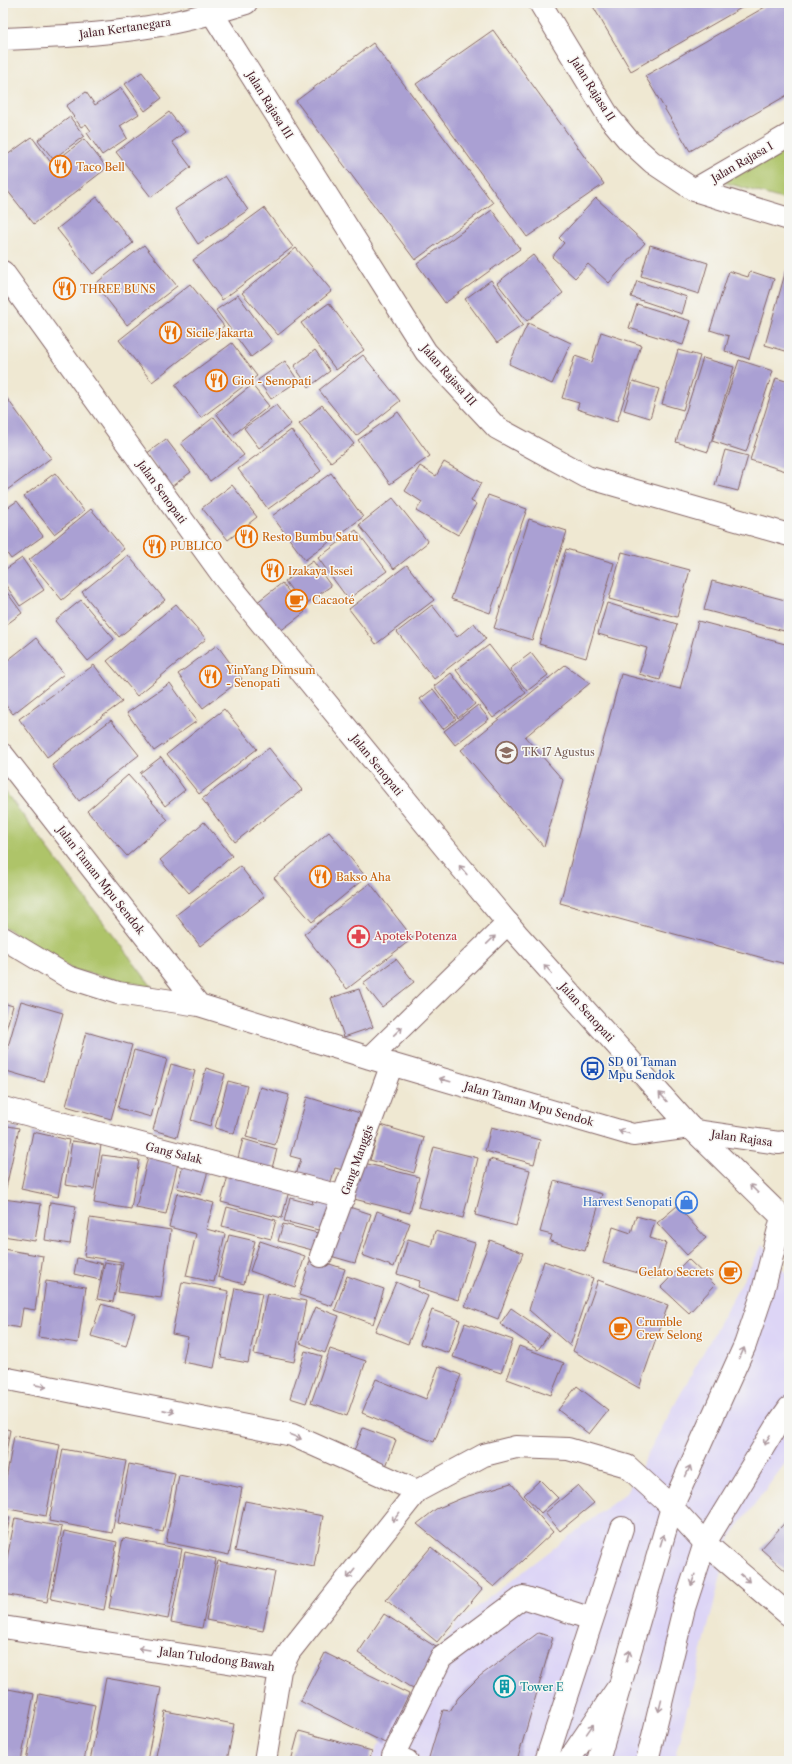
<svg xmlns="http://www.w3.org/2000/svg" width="792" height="1764" font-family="'Libre Caslon Text',serif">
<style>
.built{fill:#ddd5f6}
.green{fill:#aec469;stroke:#7c724a}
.building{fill:#aaa0d3}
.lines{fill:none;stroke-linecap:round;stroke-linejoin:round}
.minor-casing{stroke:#846565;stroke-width:24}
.major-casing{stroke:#846565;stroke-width:24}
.minor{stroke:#fff;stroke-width:22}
.major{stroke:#fff;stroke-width:22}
.oneway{stroke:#ae9aa0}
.labels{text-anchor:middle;stroke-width:3;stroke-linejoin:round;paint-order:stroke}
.street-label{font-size:11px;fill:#4a1f2b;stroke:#f6f6f2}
.food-label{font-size:11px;fill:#c56008;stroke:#f6f6f2;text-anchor:start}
.education-label{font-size:11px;fill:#785e54;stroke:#f6f6f2;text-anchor:start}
.health-label{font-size:11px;fill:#be3a42;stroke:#f6f6f2;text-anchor:start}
.transit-label{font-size:11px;fill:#164399;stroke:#f6f6f2;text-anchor:start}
.shop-label{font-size:11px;fill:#366cbe;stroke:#f6f6f2;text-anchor:end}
.culture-label{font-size:11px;fill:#0d838f;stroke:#f6f6f2;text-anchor:start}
</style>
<rect width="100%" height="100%" fill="#f6f6f2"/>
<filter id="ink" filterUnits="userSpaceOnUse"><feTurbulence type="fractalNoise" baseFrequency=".025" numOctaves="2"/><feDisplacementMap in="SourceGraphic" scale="8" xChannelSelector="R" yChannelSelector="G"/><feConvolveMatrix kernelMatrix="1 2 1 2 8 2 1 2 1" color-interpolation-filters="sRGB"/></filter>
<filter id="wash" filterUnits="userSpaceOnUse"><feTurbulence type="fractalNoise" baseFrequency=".012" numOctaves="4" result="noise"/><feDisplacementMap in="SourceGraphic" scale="16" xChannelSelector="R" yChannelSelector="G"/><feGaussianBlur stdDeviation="0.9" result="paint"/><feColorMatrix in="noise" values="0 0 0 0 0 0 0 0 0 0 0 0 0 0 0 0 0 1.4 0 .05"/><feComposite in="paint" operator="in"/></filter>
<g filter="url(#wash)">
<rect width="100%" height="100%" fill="#efe8d2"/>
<path class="built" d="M763,1244L789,1277V1458L731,1536L674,1761H372L375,1751L457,1622L626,1493Z"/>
<path class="green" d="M789,145V201L720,181Z
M3,789L152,987L73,970L3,926Z"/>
<g id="blocks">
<path class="building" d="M591,3H750L631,71Z
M772,3H789V94L690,151L645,76Z
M493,30L604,184L527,237L416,84Z
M373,43L493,203L415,260L296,101Z
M142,72L162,98L145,111L125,84Z
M121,88L139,114L120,126L127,138L102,155L87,133L91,131L86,124L81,127L66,106L86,92L95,105Z
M169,112L185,132L172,142L191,167L151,197L116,152Z
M70,117L84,136L53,159L38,140Z
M32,137L52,164L84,139L107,168L34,224L3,185V158Z
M225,176L248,210L198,244L175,209Z
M97,197L133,243L93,274L57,229Z
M596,198L645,243L609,283L588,264L575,278L552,257L564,243L559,238Z
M264,208L293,247L222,300L193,260Z
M492,210L520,249L445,303L417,264Z
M144,245L177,286L127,325L95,284Z
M650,245L708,263L699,294L641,276Z
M296,248L332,291L278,335L242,293Z
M533,255L563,293L527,321L497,283Z
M786,270L789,271V352L765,345Z
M729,271L748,277L750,271L774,279L749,359L725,351L729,336L710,330Z
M491,280L523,325L497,343L465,299Z
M637,281L687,297L682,314L631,297Z
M190,284L224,326L152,382L119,340Z
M238,295L272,341L251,357L216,310Z
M329,303L364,350L336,370L301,323Z
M637,304L691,321L683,345L629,328Z
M528,323L571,343L552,384L509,364Z
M601,332L641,345L617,422L577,409L579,403L562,398L575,356L592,362Z
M232,343L257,376L201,418L175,385Z
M315,350L330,371L309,387L294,366Z
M678,350L700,356L683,410L662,404Z
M363,355L400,401L356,436L319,390Z
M703,358L734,367L708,452L676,442Z
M739,360L773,371L746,452L712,441Z
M285,361L298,381L271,399L258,380Z
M776,378L789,382V472L750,460Z
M633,381L659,389L650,418L624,410Z
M252,385L269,406L233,435L216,413Z
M3,393L51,458L3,493Z
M276,405L291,424L259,448L244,428Z
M322,405L354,444L331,462L299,424Z
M398,412L430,456L390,484L358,440Z
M214,417L244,455L210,481L181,443Z
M291,430L321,471L268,509L238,469Z
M166,439L191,472L171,487L146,454Z
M725,450L748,456L738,491L715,485Z
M444,462L481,483L471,501L476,504L458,535L416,511L422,502L405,491L420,466L436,476Z
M55,473L84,511L54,534L24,496Z
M331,473L363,517L305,560L272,516Z
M232,485L257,517L228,540L202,508Z
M488,495L527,509L490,613L451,599Z
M393,498L428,542L394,569L359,525Z
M17,501L43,536L11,559L3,548V511Z
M91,509L124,549L62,600L29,560Z
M529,519L567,531L532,640L494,628Z
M356,530L387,571L348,599L318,558Z
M566,549L614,563L586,658L539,644Z
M622,552L690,570L677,617L609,599Z
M128,555L165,600L119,637L82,592Z
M22,558L44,590L20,606L3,581V571Z
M313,561L331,586L303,606L285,581Z
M407,565L434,600L376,644L349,609Z
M712,581L789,601V613L784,631L704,610Z
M282,583L305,612L279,632L256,603Z
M3,587L22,613L3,627Z
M81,600L114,639L88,661L55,621Z
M607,603L677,624L660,680L639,674L647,648L598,634Z
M176,604L206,639L137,696L107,661Z
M432,605L457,637L474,623L486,639L434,679L397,632Z
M698,621L789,645V965L560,903L621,674L680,689Z
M36,638L64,674L13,714L3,702V664Z
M217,645L242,679L203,708L178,674Z
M489,645L526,693L493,718L456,670Z
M531,653L548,675L527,691L510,669Z
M94,665L122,702L47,757L19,719Z
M565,665L590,683L525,737L563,780L544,847L461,750Z
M451,673L475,704L458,718L434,686Z
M170,683L197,721L154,751L127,713Z
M433,689L456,719L443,729L420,699Z
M478,705L489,719L455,745L444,731Z
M224,709L257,749L199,794L167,754Z
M111,720L139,755L79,801L52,765Z
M269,748L302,790L235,842L202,799Z
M161,757L185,790L165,806L140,773Z
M128,775L168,820L127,856L87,811Z
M204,822L232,856L189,893L160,860Z
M329,832L366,877L312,922L274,878Z
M240,866L264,897L200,946L176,915Z
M370,883L413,938L347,989L304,934Z
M396,959L414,982L382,1007L363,983Z
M359,989L373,1027L344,1037L331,998Z
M21,1001L63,1013L44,1082L3,1070V1064Z
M3,1003L13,1006L3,1039Z
M86,1032L132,1045L111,1119L66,1106Z
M134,1050L167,1059L151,1117L118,1108Z
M171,1064L195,1071L177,1137L153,1130Z
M206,1068L225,1074L210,1126L191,1120Z
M228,1081L247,1086L234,1134L215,1128Z
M260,1087L289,1095L275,1145L246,1137Z
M307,1097L360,1113L343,1170L335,1168L329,1188L295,1178L301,1159L290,1156Z
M3,1125L19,1128L6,1188L3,1187Z
M381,1125L424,1138L414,1173L370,1160Z
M491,1127L540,1140L534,1164L485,1151Z
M33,1132L69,1140L58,1197L21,1189Z
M243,1139L277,1149L271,1172L237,1162Z
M72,1141L101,1145L94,1189L65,1185Z
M434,1147L478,1158L463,1218L418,1207Z
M102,1155L139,1160L131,1209L94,1203Z
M148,1156L178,1163L166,1214L136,1208Z
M490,1159L530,1170L516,1226L475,1215Z
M360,1162L419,1177L410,1213L350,1198Z
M183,1164L208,1171L201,1195L177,1188Z
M229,1172L290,1187L282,1218L221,1202Z
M554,1181L602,1194L585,1251L550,1241L552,1235L540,1232Z
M177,1193L214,1203L206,1229L225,1234L214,1282L186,1276L196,1234L169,1227Z
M314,1194L334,1199L326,1232L284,1221L290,1198L312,1204Z
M3,1199L41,1204L35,1241L3,1236Z
M50,1202L76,1206L70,1244L45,1240Z
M343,1205L371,1214L355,1263L327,1255Z
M677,1206L706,1238L687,1255L657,1223Z
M227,1207L276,1220L271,1239L222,1226Z
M377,1211L410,1223L394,1267L362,1255Z
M636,1216L655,1221L650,1238L666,1243L656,1278L603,1263L613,1227L631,1233Z
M90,1218L171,1230L161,1298L118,1292L123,1262L84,1256Z
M283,1224L325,1235L320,1252L278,1241Z
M435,1231L475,1243L458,1300L418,1287L420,1281L397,1274L408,1239L431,1246Z
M229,1235L255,1241L244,1284L218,1277Z
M490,1240L523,1253L498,1319L465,1306Z
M260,1241L305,1256L295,1287L250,1271Z
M3,1249L43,1256L35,1310L23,1308L20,1328L3,1325Z
M77,1258L103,1264L100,1280L74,1274Z
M311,1258L345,1269L332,1306L299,1295Z
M688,1259L715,1285L689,1313L661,1287Z
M544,1261L593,1278L570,1346L529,1310Z
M105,1262L121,1265L113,1302L97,1299Z
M347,1276L384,1289L373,1324L335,1310Z
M598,1280L668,1305L639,1388L573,1351Z
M46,1281L86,1287L78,1343L38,1337Z
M182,1282L229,1291L214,1368L183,1362L188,1337L172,1334Z
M396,1282L428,1296L408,1344L375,1331Z
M235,1288L262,1293L248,1363L221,1358Z
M267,1293L306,1301L294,1362L254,1354Z
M101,1304L135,1314L126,1346L91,1336Z
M315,1307L339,1316L325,1353L300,1343Z
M511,1308L549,1334L538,1350L500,1324Z
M432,1310L460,1320L449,1353L420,1344Z
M465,1323L513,1340L501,1373L453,1357Z
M519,1346L564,1363L551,1395L507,1379Z
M330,1349L366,1361L347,1416L311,1403Z
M305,1351L322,1356L306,1403L290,1398Z
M439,1366L461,1375L434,1442L362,1413L376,1379L426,1399Z
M577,1386L608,1410L589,1434L558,1410Z
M3,1428L10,1430L4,1464H3Z
M363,1428L396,1440L385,1469L352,1456Z
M14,1436L60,1445L46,1516L3,1508V1495Z
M63,1449L126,1461L112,1533L49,1521Z
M129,1464L175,1473L163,1532L118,1523Z
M179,1475L242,1488L229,1555L166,1542Z
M540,1480L558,1498L541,1513L524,1495Z
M511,1483L553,1532L494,1587L417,1524L436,1509L462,1498Z
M578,1485L594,1503L560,1531L545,1513Z
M245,1501L323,1516L314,1567L235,1551Z
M3,1516L10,1517L4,1546H3Z
M15,1518L62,1527L47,1602L3,1594V1579Z
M789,1518V1574L761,1549Z
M64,1531L117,1542L104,1610L51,1599Z
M123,1538L182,1549L168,1619L109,1608Z
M431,1547L482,1589L437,1642L386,1600Z
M185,1552L216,1559L202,1628L171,1622Z
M218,1561L275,1572L263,1631L206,1620Z
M384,1614L439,1649L413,1689L358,1653Z
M538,1633L553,1637L517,1761H428L443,1710L450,1711L458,1698L480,1676Z
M325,1653L409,1694L385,1743L300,1701Z
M106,1678L161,1688L147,1761H90Z
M3,1688L34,1694L21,1761H3Z
M39,1694L95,1705L84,1761H26Z
M165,1711L234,1724L227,1761H155Z
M299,1731L372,1751L369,1761H291Z"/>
</g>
</g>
<g filter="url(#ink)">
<use href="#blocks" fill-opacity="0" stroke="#846565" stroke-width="1"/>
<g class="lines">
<defs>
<path id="minor" d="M540,3L609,117L629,141L652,162L694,190L789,219
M212,13L426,352L497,428L587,477L789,535
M3,39C51,37 100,35 148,27C181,22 214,13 246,3
M694,190L789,135
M3,755L199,1005
M3,938L68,977L118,993L199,1005L370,1058L633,1135L690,1127
M370,1058L508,923
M3,1108L344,1197
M695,1131L779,1143L789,1141
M321,1256L392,1064
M3,1378L292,1435L417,1491
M3,1627L280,1670
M265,1761L280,1670L290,1651L417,1491L484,1455L516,1447L568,1449L627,1466L672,1507L705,1543L789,1615
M407,1761L393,1756L441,1658L523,1597L592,1619
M546,1761L622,1528
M568,1761L617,1689"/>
<path id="major" d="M3,272L226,580L459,865L517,934L690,1127L782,1217L789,1226
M598,1761L672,1507L745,1345L762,1295L782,1217
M647,1761L684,1608L705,1543L775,1428L789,1408"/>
</defs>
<use href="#minor" class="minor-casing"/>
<use href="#major" class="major-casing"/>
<use href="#minor" class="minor"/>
<use href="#major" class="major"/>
</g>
<defs><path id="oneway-shaft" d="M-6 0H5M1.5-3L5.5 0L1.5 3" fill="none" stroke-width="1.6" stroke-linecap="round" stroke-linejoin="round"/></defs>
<g class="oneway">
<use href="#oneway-shaft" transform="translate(463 870) rotate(-130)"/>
<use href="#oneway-shaft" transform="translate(491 940) rotate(-44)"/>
<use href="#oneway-shaft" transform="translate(548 969) rotate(-132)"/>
<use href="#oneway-shaft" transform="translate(398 1031) rotate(-44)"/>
<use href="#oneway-shaft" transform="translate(445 1080) rotate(-164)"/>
<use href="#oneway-shaft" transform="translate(663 1097) rotate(-132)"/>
<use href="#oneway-shaft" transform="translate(624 1132) rotate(-164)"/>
<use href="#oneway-shaft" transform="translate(754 1189) rotate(-135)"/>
<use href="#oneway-shaft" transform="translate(742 1353) rotate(-66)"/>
<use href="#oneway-shaft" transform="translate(41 1386) rotate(11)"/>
<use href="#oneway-shaft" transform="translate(169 1411) rotate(11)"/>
<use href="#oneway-shaft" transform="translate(296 1437) rotate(22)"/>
<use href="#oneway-shaft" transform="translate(767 1440) rotate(121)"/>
<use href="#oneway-shaft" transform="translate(688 1471) rotate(-66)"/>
<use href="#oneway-shaft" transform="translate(396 1517) rotate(128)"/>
<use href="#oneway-shaft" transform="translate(662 1540) rotate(-73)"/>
<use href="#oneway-shaft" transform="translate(351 1574) rotate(129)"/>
<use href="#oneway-shaft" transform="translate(745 1578) rotate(41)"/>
<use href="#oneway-shaft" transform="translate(693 1580) rotate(108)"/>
<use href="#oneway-shaft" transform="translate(144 1649) rotate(-171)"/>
<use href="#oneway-shaft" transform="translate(628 1656) rotate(-74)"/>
<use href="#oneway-shaft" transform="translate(660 1706) rotate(104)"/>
<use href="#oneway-shaft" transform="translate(590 1729) rotate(-55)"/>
</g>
</g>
<defs>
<symbol id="restaurant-ring" viewBox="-11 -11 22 22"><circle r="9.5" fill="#f6f6f2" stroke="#e8710a" stroke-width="1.5"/><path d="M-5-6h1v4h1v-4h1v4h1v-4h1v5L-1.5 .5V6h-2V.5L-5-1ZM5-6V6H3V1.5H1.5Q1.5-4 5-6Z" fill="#e8710a"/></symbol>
<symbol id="cafe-ring" viewBox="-11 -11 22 22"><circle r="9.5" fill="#f6f6f2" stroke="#e8710a" stroke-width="1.5"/><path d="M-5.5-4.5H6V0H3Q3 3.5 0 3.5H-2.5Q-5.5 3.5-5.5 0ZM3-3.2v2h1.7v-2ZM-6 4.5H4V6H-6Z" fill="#e8710a"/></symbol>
<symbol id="school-ring" viewBox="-11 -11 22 22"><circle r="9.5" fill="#f6f6f2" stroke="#8d6e63" stroke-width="1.5"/><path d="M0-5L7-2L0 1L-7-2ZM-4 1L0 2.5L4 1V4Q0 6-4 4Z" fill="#8d6e63"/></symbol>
<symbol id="pharmacy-ring" viewBox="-11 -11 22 22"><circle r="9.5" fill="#f6f6f2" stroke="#e0444e" stroke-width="1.5"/><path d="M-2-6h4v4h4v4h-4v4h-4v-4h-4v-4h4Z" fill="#e0444e"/></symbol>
<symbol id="bus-ring" viewBox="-11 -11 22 22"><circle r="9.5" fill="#f6f6f2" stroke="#1a4fb4" stroke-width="1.5"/><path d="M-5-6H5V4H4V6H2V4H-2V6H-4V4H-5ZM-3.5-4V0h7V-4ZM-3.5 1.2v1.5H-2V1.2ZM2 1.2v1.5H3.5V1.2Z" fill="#1a4fb4"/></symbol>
<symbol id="shop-ring" viewBox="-11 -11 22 22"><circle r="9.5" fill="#f6f6f2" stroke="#3f7fe0" stroke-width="1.5"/><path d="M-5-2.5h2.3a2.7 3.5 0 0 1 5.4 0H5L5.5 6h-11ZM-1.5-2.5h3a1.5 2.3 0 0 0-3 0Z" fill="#3f7fe0"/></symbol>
<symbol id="building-ring" viewBox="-11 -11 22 22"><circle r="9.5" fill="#f6f6f2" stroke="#0f9aa8" stroke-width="1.5"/><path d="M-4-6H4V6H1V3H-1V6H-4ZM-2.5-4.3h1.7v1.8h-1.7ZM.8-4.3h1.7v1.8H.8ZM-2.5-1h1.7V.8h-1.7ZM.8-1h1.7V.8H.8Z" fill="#0f9aa8"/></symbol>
</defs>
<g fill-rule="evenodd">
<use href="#restaurant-ring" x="48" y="154" width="25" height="25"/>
<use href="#restaurant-ring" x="52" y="276" width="25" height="25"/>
<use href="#restaurant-ring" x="158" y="320" width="25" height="25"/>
<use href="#restaurant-ring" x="204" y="368" width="25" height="25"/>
<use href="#restaurant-ring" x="234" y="524" width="25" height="25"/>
<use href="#restaurant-ring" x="142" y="534" width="25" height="25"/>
<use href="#restaurant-ring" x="260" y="558" width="25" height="25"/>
<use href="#cafe-ring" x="284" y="588" width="25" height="25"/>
<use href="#restaurant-ring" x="198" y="664" width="25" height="25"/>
<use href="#school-ring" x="494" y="740" width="25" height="25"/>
<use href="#restaurant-ring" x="308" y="864" width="25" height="25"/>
<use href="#pharmacy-ring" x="346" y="924" width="25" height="25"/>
<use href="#bus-ring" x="580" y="1056" width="25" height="25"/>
<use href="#shop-ring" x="674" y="1190" width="25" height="25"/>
<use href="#cafe-ring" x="718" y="1260" width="25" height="25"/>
<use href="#cafe-ring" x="608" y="1316" width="25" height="25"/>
<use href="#building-ring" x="492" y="1674" width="25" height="25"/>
</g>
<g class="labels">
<g class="street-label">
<text transform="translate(125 28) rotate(-8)" y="4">Jalan Kertanegara</text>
<text transform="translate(593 89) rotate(58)" y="4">Jalan Rajasa II</text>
<text transform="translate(270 105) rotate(58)" y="4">Jalan Rajasa III</text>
<text transform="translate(742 162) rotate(-30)" y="4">Jalan Rajasa I</text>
<text transform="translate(449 375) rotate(49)" y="4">Jalan Rajasa III</text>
<text transform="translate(162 492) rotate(54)" y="4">Jalan Senopati</text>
<text transform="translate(377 765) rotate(51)" y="4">Jalan Senopati</text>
<text transform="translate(101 880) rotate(52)" y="4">Jalan Taman Mpu Sendok</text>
<text transform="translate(587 1012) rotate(48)" y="4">Jalan Senopati</text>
<text transform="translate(529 1104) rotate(16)" y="4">Jalan Taman Mpu Sendok</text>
<text transform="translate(742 1138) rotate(8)" y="4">Jalan Rajasa</text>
<text transform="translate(174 1153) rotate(14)" y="4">Gang Salak</text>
<text transform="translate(357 1160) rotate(-70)" y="4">Gang Manggis</text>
<text transform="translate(217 1659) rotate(8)" y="4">Jalan Tulodong Bawah</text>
</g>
<g class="food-label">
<text x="76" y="171">Taco Bell</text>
<text x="80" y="293">THREE BUNS</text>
<text x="186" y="337">Sicile Jakarta</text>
<text x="232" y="385">Gioi - Senopati</text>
<text x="262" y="541">Resto Bumbu Satu</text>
<text x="170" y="550">PUBLICO</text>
<text x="288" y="575">Izakaya Issei</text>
<text x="312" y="604">Cacaoté</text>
<text x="226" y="674">YinYang Dimsum<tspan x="226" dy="13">- Senopati</tspan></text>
<text x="336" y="881">Bakso Aha</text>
<text x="714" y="1276" text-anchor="end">Gelato Secrets</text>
<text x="636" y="1326">Crumble<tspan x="636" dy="13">Crew Selong</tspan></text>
</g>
<g class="education-label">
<text x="522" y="756">TK 17 Agustus</text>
</g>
<g class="health-label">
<text x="374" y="940">Apotek Potenza</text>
</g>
<g class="transit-label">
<text x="608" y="1066">SD 01 Taman<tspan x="608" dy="13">Mpu Sendok</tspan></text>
</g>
<g class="shop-label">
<text x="672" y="1206">Harvest Senopati</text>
</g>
<g class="culture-label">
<text x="520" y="1691">Tower E</text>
</g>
</g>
<rect width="792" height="1764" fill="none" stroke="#f6f6f2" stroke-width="16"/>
</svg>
